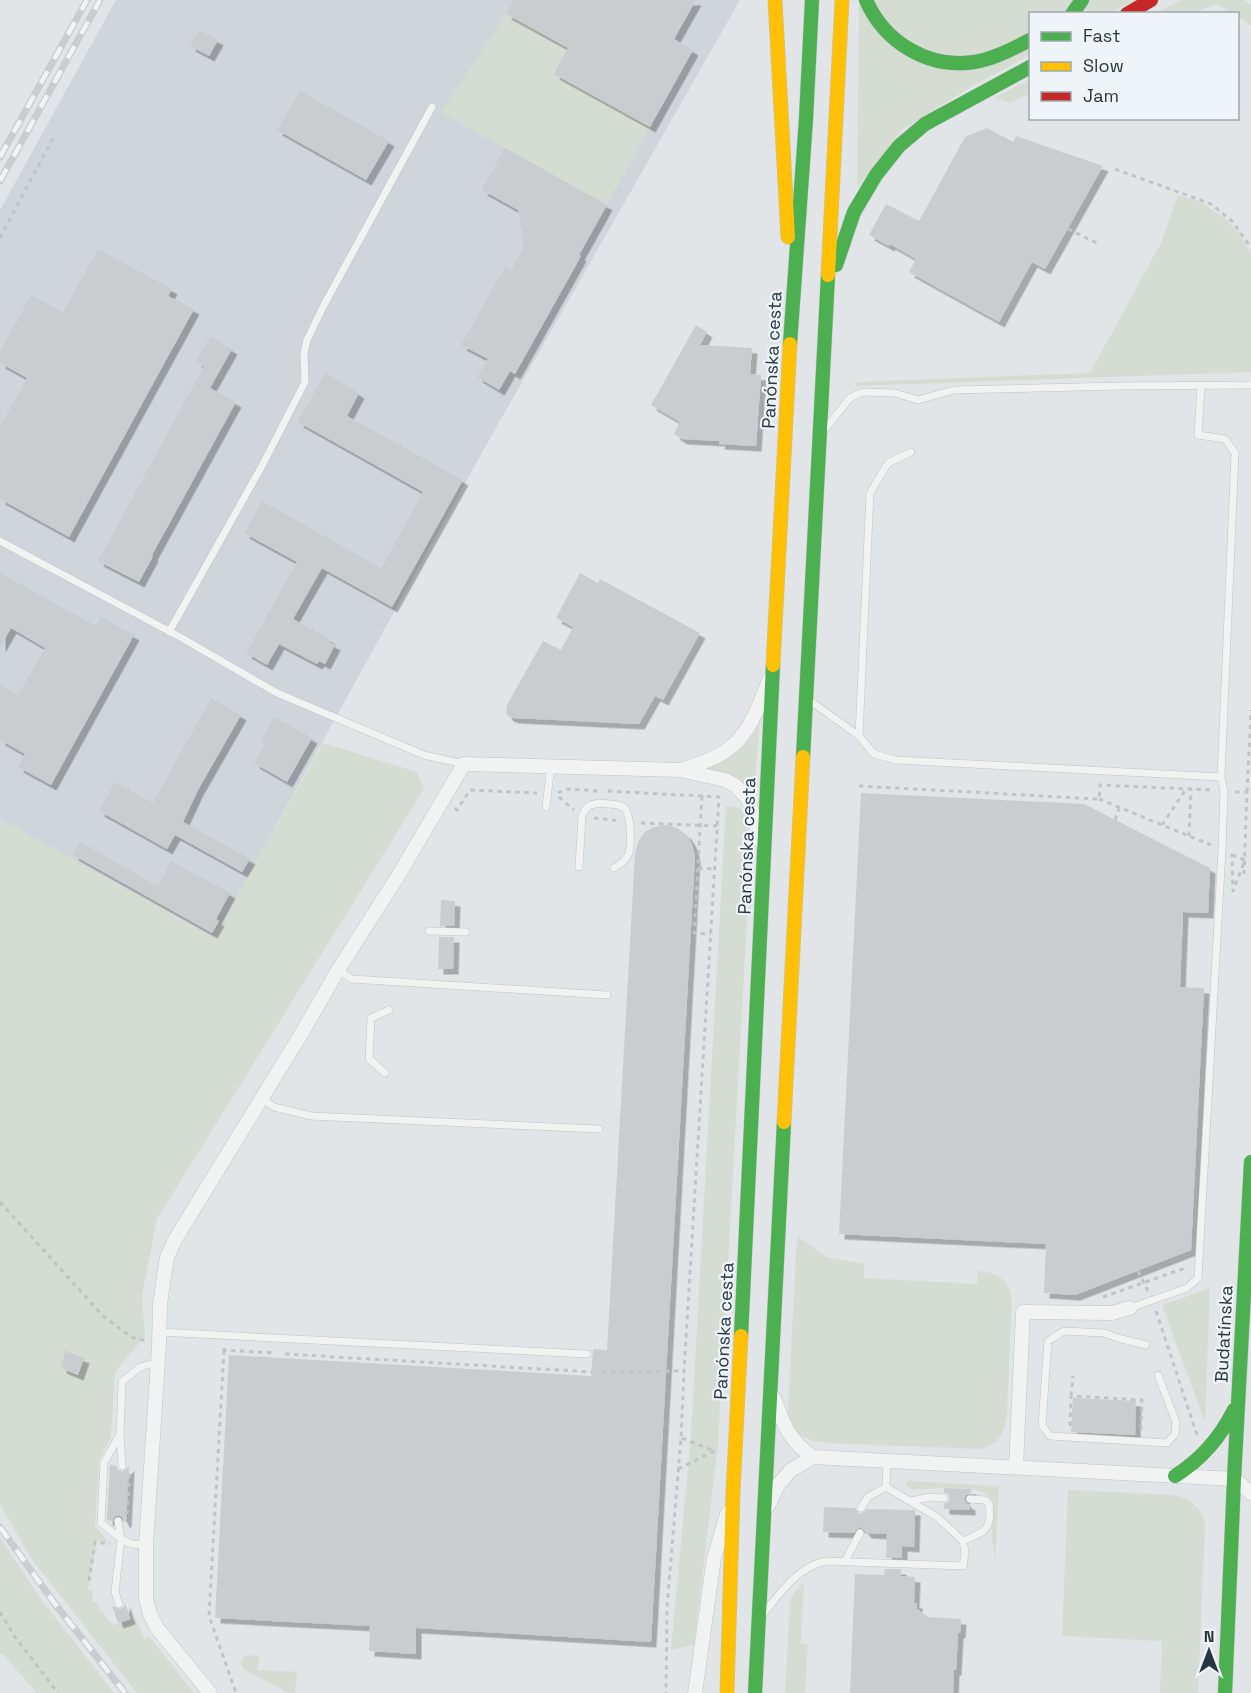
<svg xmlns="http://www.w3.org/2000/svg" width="1251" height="1693" font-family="'Space Grotesk',sans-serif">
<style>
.built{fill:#cfd5db}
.green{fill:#d5dcd1}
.building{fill:#cacdcf;filter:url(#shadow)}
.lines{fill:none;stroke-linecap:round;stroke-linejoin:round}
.lane-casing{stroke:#c0c3c5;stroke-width:8}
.street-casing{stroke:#c0c3c5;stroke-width:15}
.fast-casing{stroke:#c0c3c5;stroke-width:15}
.slow-casing{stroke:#c0c3c5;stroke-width:15}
.jam-casing{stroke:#c0c3c5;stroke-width:15}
.path{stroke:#bfc5c7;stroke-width:3;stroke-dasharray:4.5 4.5;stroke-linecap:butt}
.lane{stroke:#f1f3f3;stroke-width:7}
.street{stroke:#f1f3f3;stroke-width:14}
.fast{stroke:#4caf50;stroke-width:14}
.slow{stroke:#ffc107;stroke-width:14}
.jam{stroke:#c62828;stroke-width:14}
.rail-casing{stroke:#c9cdcf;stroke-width:7}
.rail{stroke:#eef4f7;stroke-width:4.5;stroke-dasharray:14;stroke-linecap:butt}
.labels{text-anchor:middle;stroke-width:4.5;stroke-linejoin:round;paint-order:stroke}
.street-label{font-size:18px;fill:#263742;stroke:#eef4f7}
</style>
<defs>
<filter id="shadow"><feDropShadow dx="5.5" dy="5.5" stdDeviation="0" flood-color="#0004"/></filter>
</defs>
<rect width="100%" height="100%" fill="#e2e5e7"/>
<path class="built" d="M116,0H740L489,440L214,938L0,819V210Z"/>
<path class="green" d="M859,0H1135L1110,13L1030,14V55L976,84L903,129L857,188Z
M1182,0H1244L1251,5V26L1238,17V14L1231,13L1217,4L1193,13H1156Z
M506,14L568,48L554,74L650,127L607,205L441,112Z
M1030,79V93L1011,103L995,98Z
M1178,195L1201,202L1228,221L1239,234L1251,253V372L856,386L857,382L1090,373L1161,243Z
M760,722L753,804L718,772L702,768C731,762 747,748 760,722Z
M323,743L417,772L424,789L157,1219L142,1296L145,1336L115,1372L111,1437L99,1461L95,1526L109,1543L97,1541L88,1590L93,1591L92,1601L97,1602L98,1607L113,1625L136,1619L144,1639L149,1636L194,1693H137L31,1558L0,1504V819L214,937Z
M726,806C731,806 737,807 741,809C751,817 750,852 750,864L718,1445L694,1645L671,1650L691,1435Z
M797,1236L826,1257L864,1264V1278L977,1284L978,1271C997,1272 1011,1281 1012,1300L1007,1413C1005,1433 1000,1444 979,1449L830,1443C805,1441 790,1435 788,1408Z
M1210,1288L1205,1422L1162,1305Z
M907,1481L999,1486L995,1559L992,1541L993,1501C990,1499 989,1496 986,1494C972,1484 929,1489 912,1490L906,1485Z
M1068,1490L1175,1495C1191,1499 1199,1506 1205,1522L1198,1693H1160L1162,1641L1062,1636Z
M0,1537L40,1598L114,1693H37L3,1654L0,1653Z
M804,1583L801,1643L808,1644L805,1693H785L790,1601L795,1591Z
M245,1655L259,1656L258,1670L297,1672L295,1693H289L245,1670L242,1667L241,1662Z"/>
<path class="building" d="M514,0H696L674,39L693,50L650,127L554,74L568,48L506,14Z
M199,30L218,40L209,56L190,46Z
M300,91L389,141L366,180L277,130Z
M987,128L1013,142L1016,136L1103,166L1045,269L1032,262L999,322L909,272L916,259L890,244L889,246L869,235L886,204L919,221L965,137Z
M505,148L607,205L579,255L581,256L515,374L510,371L499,390L477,377L488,359L461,345L505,267L511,271L524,246L518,210L482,190Z
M98,249L172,289L168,296L194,309L69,537L0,499V427L27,378L0,363V352L31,295L63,312Z
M696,325L707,332L700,345L752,348L750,374L761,375L756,446L719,444L720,441L682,439L674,434L680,422L651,405Z
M210,336L232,349L210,388L236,402L152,555L153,556L139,582L98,561L204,366L196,362Z
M325,373L359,393L347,416L463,480L392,607L322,568L293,619L330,639L329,642L335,645L325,664L319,661L317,664L279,644L267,665L246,653L297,562L244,533L262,501L381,568L423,492L298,422Z
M0,573L96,626L101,617L134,635L51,785L18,767L25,754L0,740V685L18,695L45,648L11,628L0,647Z
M580,573L598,583L600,579L700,633L663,700L655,696L639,724L514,718L508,716L506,713L507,705L543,641L561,650L573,627L556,618Z
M211,698L241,715L198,790L183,822L250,859L242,872L175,835L167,849L99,811L115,782L153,803Z
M274,717L312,738L287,782L254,763L265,744L260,742Z
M861,793L1084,804L1210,868L1208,913L1183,912L1180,987L1204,988L1191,1250L1075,1295L1044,1293L1046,1244L839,1234Z
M665,825L675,827L686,834L692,844L695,856L651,1642L416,1628V1654L369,1651L370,1626L215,1618L229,1355L591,1376L593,1349L607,1350L635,853L639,840L645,832L654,827Z
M80,842L158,886L171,861L230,893L216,919L219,921L212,933L73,855Z
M441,900L455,901L454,926H440Z
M439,937H454L453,969H438Z
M65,1351L84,1358L78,1375L61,1368Z
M1073,1398L1136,1401L1135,1435L1071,1432Z
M110,1465L116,1466L118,1470L122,1472L129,1466L126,1522H124L122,1517L118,1515L114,1517L112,1521L107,1520Z
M944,1488L971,1489V1493L966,1495L964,1499L966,1503L970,1505V1510L944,1509V1504L948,1502L950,1498L948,1494L944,1492Z
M824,1507L855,1508L858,1512L861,1514L867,1509L915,1510L914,1547L902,1546V1558H886L887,1534L866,1533L864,1530L860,1527L857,1529L854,1533L823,1532Z
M885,1569H901V1576L915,1577L914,1603H917V1609L928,1617L961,1619L960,1633H958L956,1670H954L953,1693H850L855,1574L884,1575Z
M125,1602L130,1619L118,1623L112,1606L120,1609L124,1607Z"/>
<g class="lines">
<defs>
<path id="lane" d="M825,429L850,398L858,394L864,392L895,393L918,400L954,390L1120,386L1251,385
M0,541L180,637L277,693L424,755L464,764
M169,632L263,464L305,382L304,353L307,340L324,305L432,107
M809,700L859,736L874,754L896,760L1221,777L1235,453L1225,439L1198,435L1201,386
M859,736L870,493L888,463L911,452
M546,807L551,766
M579,867L582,816L585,810L590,805L600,803L618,805L625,808C631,817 632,845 628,855C626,861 619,865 614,868
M429,931L466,932
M338,970L352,979L607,995
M385,1073L369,1059L371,1018L389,1010
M262,1098L274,1107L311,1116L599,1129
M1130,1308L1187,1288L1198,1278L1222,850L1224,791L1221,777
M159,1332L587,1354
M1146,1345L1118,1338L1104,1333L1064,1331L1048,1341L1042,1425L1050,1436L1167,1443L1175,1434L1176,1422L1158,1375
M122,1466L120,1434L122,1382L140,1367L158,1362
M911,1501L930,1497L944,1498
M861,1508L868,1497L886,1487
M118,1521L121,1539L131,1544L146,1545
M963,1541C984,1532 993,1530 989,1504L985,1500L970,1499
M845,1561L860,1533
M119,1604L115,1592L121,1539L101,1523L104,1463L120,1434
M764,1613C781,1592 797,1568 825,1561L963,1566L965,1552L963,1541L937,1517L886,1487L887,1461"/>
<path id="street" d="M683,769C741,752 748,734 769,680
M774,1398C783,1424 790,1442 813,1457
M1016,1467L1023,1312L1112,1313L1130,1308
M768,1506L778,1485L791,1470L813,1457L1234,1479L1251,1493
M210,1693L157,1628L150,1614L146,1599V1545L159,1345L160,1304L167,1257L176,1238L303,1031L338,970L398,876L464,764L680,770L725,780L736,786L748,799L762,843
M695,1693L714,1558L727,1514"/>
<path id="fast" d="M866,0C884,42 928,69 974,62C994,59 1012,49 1030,40
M1072,14L1082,0
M836,265L854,212L876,175L899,146L925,124L1030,67
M790,344L806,119L812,0
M803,757L828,275
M741,1336L773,665
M1175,1476C1202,1459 1220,1438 1234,1410
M755,1693L784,1122
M1225,1693L1234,1479L1251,1162"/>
<path id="slow" d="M775,0L788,237
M828,275L842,0
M773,665L790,344
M784,1122L803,757
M727,1693L733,1492L741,1336"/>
<path id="jam" d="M1127,14L1151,0"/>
</defs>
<use href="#lane" class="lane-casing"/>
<use href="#street" class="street-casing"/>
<use href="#fast" class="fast-casing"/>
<use href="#slow" class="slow-casing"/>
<use href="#jam" class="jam-casing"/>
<path class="path" d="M1115,169L1211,204L1232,221L1251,248
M1068,229L1099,244
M0,238L53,138
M859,786L1099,799L1100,785L1213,790
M608,791L719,797L684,1371L681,1438L667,1607L666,1693
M1235,792H1247L1244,874
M1247,792L1251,710
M558,793L566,789L599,791
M702,796L694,933L711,934
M559,797L574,810
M1099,799L1211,845
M455,808L457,810L470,790L537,793
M594,818L620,821
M1115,820L1119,808
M641,823L717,826
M1162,825L1186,789
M1189,836L1191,789
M1232,855L1245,860L1233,891Z
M698,868L714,869
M0,1202L103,1316L131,1337L146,1341
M1138,1271L1148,1291
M1103,1297L1188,1267
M1156,1311L1197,1435
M224,1348V1350L274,1353
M224,1350L209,1616L236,1693
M285,1354L592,1372
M602,1372L684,1371
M1071,1396L1073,1376
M1070,1426L1071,1396L1142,1400L1141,1430
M682,1438L714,1451
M678,1469L714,1451
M127,1514L130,1473
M89,1581L95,1542L110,1544
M0,1612L15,1637L58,1693"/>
<use href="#lane" class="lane"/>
<use href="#street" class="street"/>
<use href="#fast" class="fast"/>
<use href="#slow" class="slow"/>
<use href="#jam" class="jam"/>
<defs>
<path id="rail" d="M0,157L87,0
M0,181L100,0
M0,1527L55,1604L125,1693"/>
</defs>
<use href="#rail" class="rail-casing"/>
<use href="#rail" class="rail"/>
</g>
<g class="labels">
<g class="street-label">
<text transform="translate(772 360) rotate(-87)" y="6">Panónska cesta</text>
<text transform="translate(747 846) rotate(-88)" y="6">Panónska cesta</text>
<text transform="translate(724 1331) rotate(-87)" y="6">Panónska cesta</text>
<text transform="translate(1224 1334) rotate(-87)" y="6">Budatínska</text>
</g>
</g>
<rect x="1029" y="12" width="210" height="108" fill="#eef4f7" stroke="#9ea8af" stroke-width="1.5"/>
<rect x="1041" y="32" width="30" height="9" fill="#4caf50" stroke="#9ea8af" stroke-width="1.5"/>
<text x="1083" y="42" font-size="18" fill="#263742">Fast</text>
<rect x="1041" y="62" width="30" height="9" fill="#ffc107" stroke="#9ea8af" stroke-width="1.5"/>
<text x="1083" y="72" font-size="18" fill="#263742">Slow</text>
<rect x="1041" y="92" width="30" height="9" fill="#c62828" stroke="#9ea8af" stroke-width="1.5"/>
<text x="1083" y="102" font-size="18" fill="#263742">Jam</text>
<g transform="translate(1209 1651)" stroke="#eef4f7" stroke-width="4.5" paint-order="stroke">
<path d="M0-4.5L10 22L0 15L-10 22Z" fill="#263742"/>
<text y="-9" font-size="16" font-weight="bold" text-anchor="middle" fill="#263742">N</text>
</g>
</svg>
